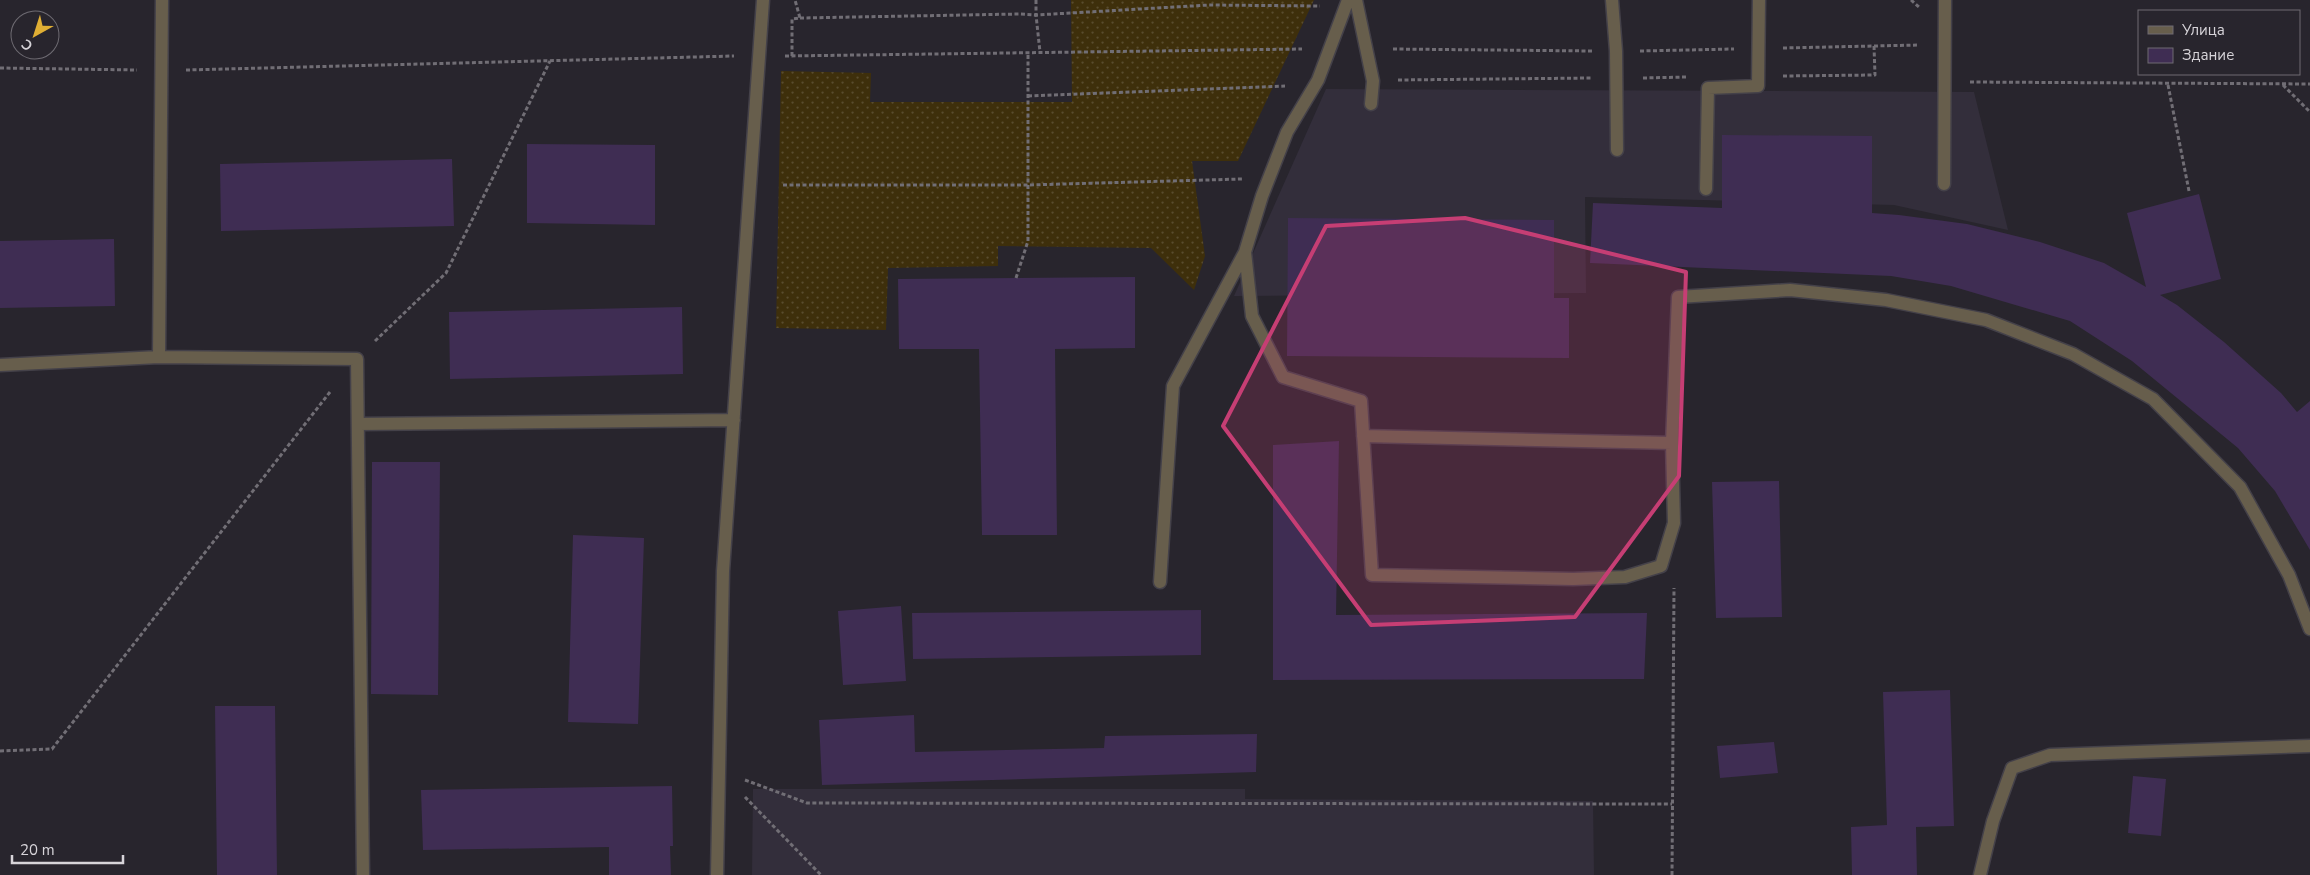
<svg xmlns="http://www.w3.org/2000/svg" width="2310" height="875" font-family="'Nunito Sans',sans-serif">
<style>
.built{fill:#332e3b}
.grass{fill:url(#grass-dots)}
.building{fill:#3f2d53}
.lines{fill:none;stroke-linecap:round;stroke-linejoin:round}
.minor-casing{stroke:#444149;stroke-width:15}
.path{stroke:#716e75;stroke-width:3;stroke-dasharray:4 2.5;stroke-linecap:butt}
.minor{stroke:#675e4c;stroke-width:12}
.marked{fill:#c63e74;fill-opacity:0.2;stroke:#c63e74;stroke-width:4;stroke-linejoin:round}
</style>
<defs>
<pattern id="grass-dots" width="8" height="8" patternUnits="userSpaceOnUse" patternTransform="scale(1.25)"><rect width="8" height="8" fill="#3e2f0b"/><path d="M2 2h.1M6 6h.1" fill="none" stroke="#594c2e" stroke-width="1.8" stroke-linecap="round"/></pattern>
</defs>
<rect width="100%" height="100%" fill="#28252d"/>
<path class="built" d="M1326,89L1974,92L2008,230L1894,205L1585,197L1586,293L1234,296Z
M753,789H1245V799L1593,801L1594,875H752Z"/>
<path class="grass" d="M1071,0H1314L1238,161H1192L1205,256L1194,290L1151,248L998,246V266L888,268L886,330L776,328L781,71L871,73L870,102H1072Z"/>
<path class="building" d="M1722,135L1872,136V213L1899,215L1967,224L2040,242L2104,263L2146,287L2127,213L2199,194L2221,279L2160,295L2177,305L2224,342L2281,393L2297,412L2310,401V550L2275,491L2238,448L2132,361L2070,321L1951,286L1891,276L1590,263L1593,203L1722,208Z
M527,144L655,145V225L527,223Z
M452,159L454,226L221,231L220,164Z
M1288,218L1554,220V298H1569V358L1287,356Z
M114,239L115,306L0,308V241Z
M1135,277V348L1055,349L1057,535H982L979,349H899L898,279Z
M682,307L683,374L450,379L449,312Z
M1339,441L1336,615L1647,613L1644,679L1273,680V445Z
M372,462H440L438,695L371,694Z
M1779,481L1782,617L1716,618L1712,482Z
M573,535L644,538L638,724L568,722Z
M901,606L906,681L843,685L838,611Z
M1201,610V655L913,659L912,613Z
M1950,690L1954,826L1916,827L1917,875H1852L1851,827L1887,825L1883,692Z
M215,706H275L277,875H217Z
M914,715L915,752L1104,748L1105,736L1257,734L1256,772L822,785L819,720Z
M1774,742L1778,773L1720,778L1717,746Z
M2133,776L2166,779L2161,836L2128,833Z
M672,786L673,846H670L671,875H609V847L423,850L421,790Z"/>
<g class="lines">
<defs>
<path id="minor" d="M162,0L159,357L357,359L363,875
M1348,0L1318,80L1287,132L1262,196L1245,252L1252,316L1283,377L1361,401L1372,575L1573,579L1625,577L1661,566L1674,523L1672,443L1678,297L1790,290L1886,300L1986,320L2073,354L2153,399L2240,487L2289,575L2310,629
M1356,0L1373,81L1371,104
M1612,0L1616,51L1617,150
M1944,184L1945,0
M1706,189L1708,88L1758,86L1759,0
M0,365L159,357
M358,424L734,420
M1363,436L1672,443
M1160,582L1173,386L1245,252
M717,875L723,571L763,0
M1980,875L1993,821L2012,768L2050,755L2310,746"/>
</defs>
<use href="#minor" class="minor-casing"/>
<path class="path" d="M1036,0V15L1209,5L1320,6
M1911,0L1920,8
M800,18L1019,14L1036,15L1040,52
M1783,48L1919,45
M1393,49L1592,51
M1640,51L1734,49
M785,56L1302,49
M792,56V19L800,18L795,0
M0,68L137,70
M186,70L734,56
M1783,76L1875,75L1874,46
M1643,78L1687,77
M1398,80L1592,78
M1970,82L2310,84
M2168,85L2189,191
M2283,85L2310,112
M1028,96L1285,86
M783,185H1028L1242,179
M1016,278L1028,241V53
M375,341L446,273L550,61
M0,751L52,749L330,392
M745,780L807,803L1672,804
M745,797L821,875
M1672,875L1674,588"/>
<use href="#minor" class="minor"/>
</g>
<path class="marked" d="M1465,218L1686,272L1679,476L1575,617L1371,625L1223,426L1326,226Z"/>
<rect x="2138" y="10" width="162" height="65" fill="#28252d" stroke="#6e6b72"/>
<rect x="2148" y="26" width="25" height="8" fill="#675e4c" stroke="#6e6b72"/>
<text x="2182" y="35" font-size="15" fill="#d7d4d9">Улица</text>
<rect x="2148" y="48" width="25" height="15" fill="#3f2d53" stroke="#6e6b72"/>
<text x="2182" y="60" font-size="15" fill="#d7d4d9">Здание</text>
<g transform="translate(35 35) rotate(219)"><circle r="24" fill="#28252d" stroke="#6e6b72"/>
<path d="M0-4L9 19L0 12L-9 19Z" fill="#e0af34"/>
<text y="-8" font-size="14" font-weight="bold" text-anchor="middle" fill="#d7d4d9">С</text>
</g>
<path d="M12 855v8h111v-8" fill="none" stroke="#d7d4d9" stroke-width="2.5"/>
<text x="20" y="855" font-size="15" fill="#d7d4d9" stroke="#28252d" stroke-width="4" paint-order="stroke">20 m</text>
</svg>
